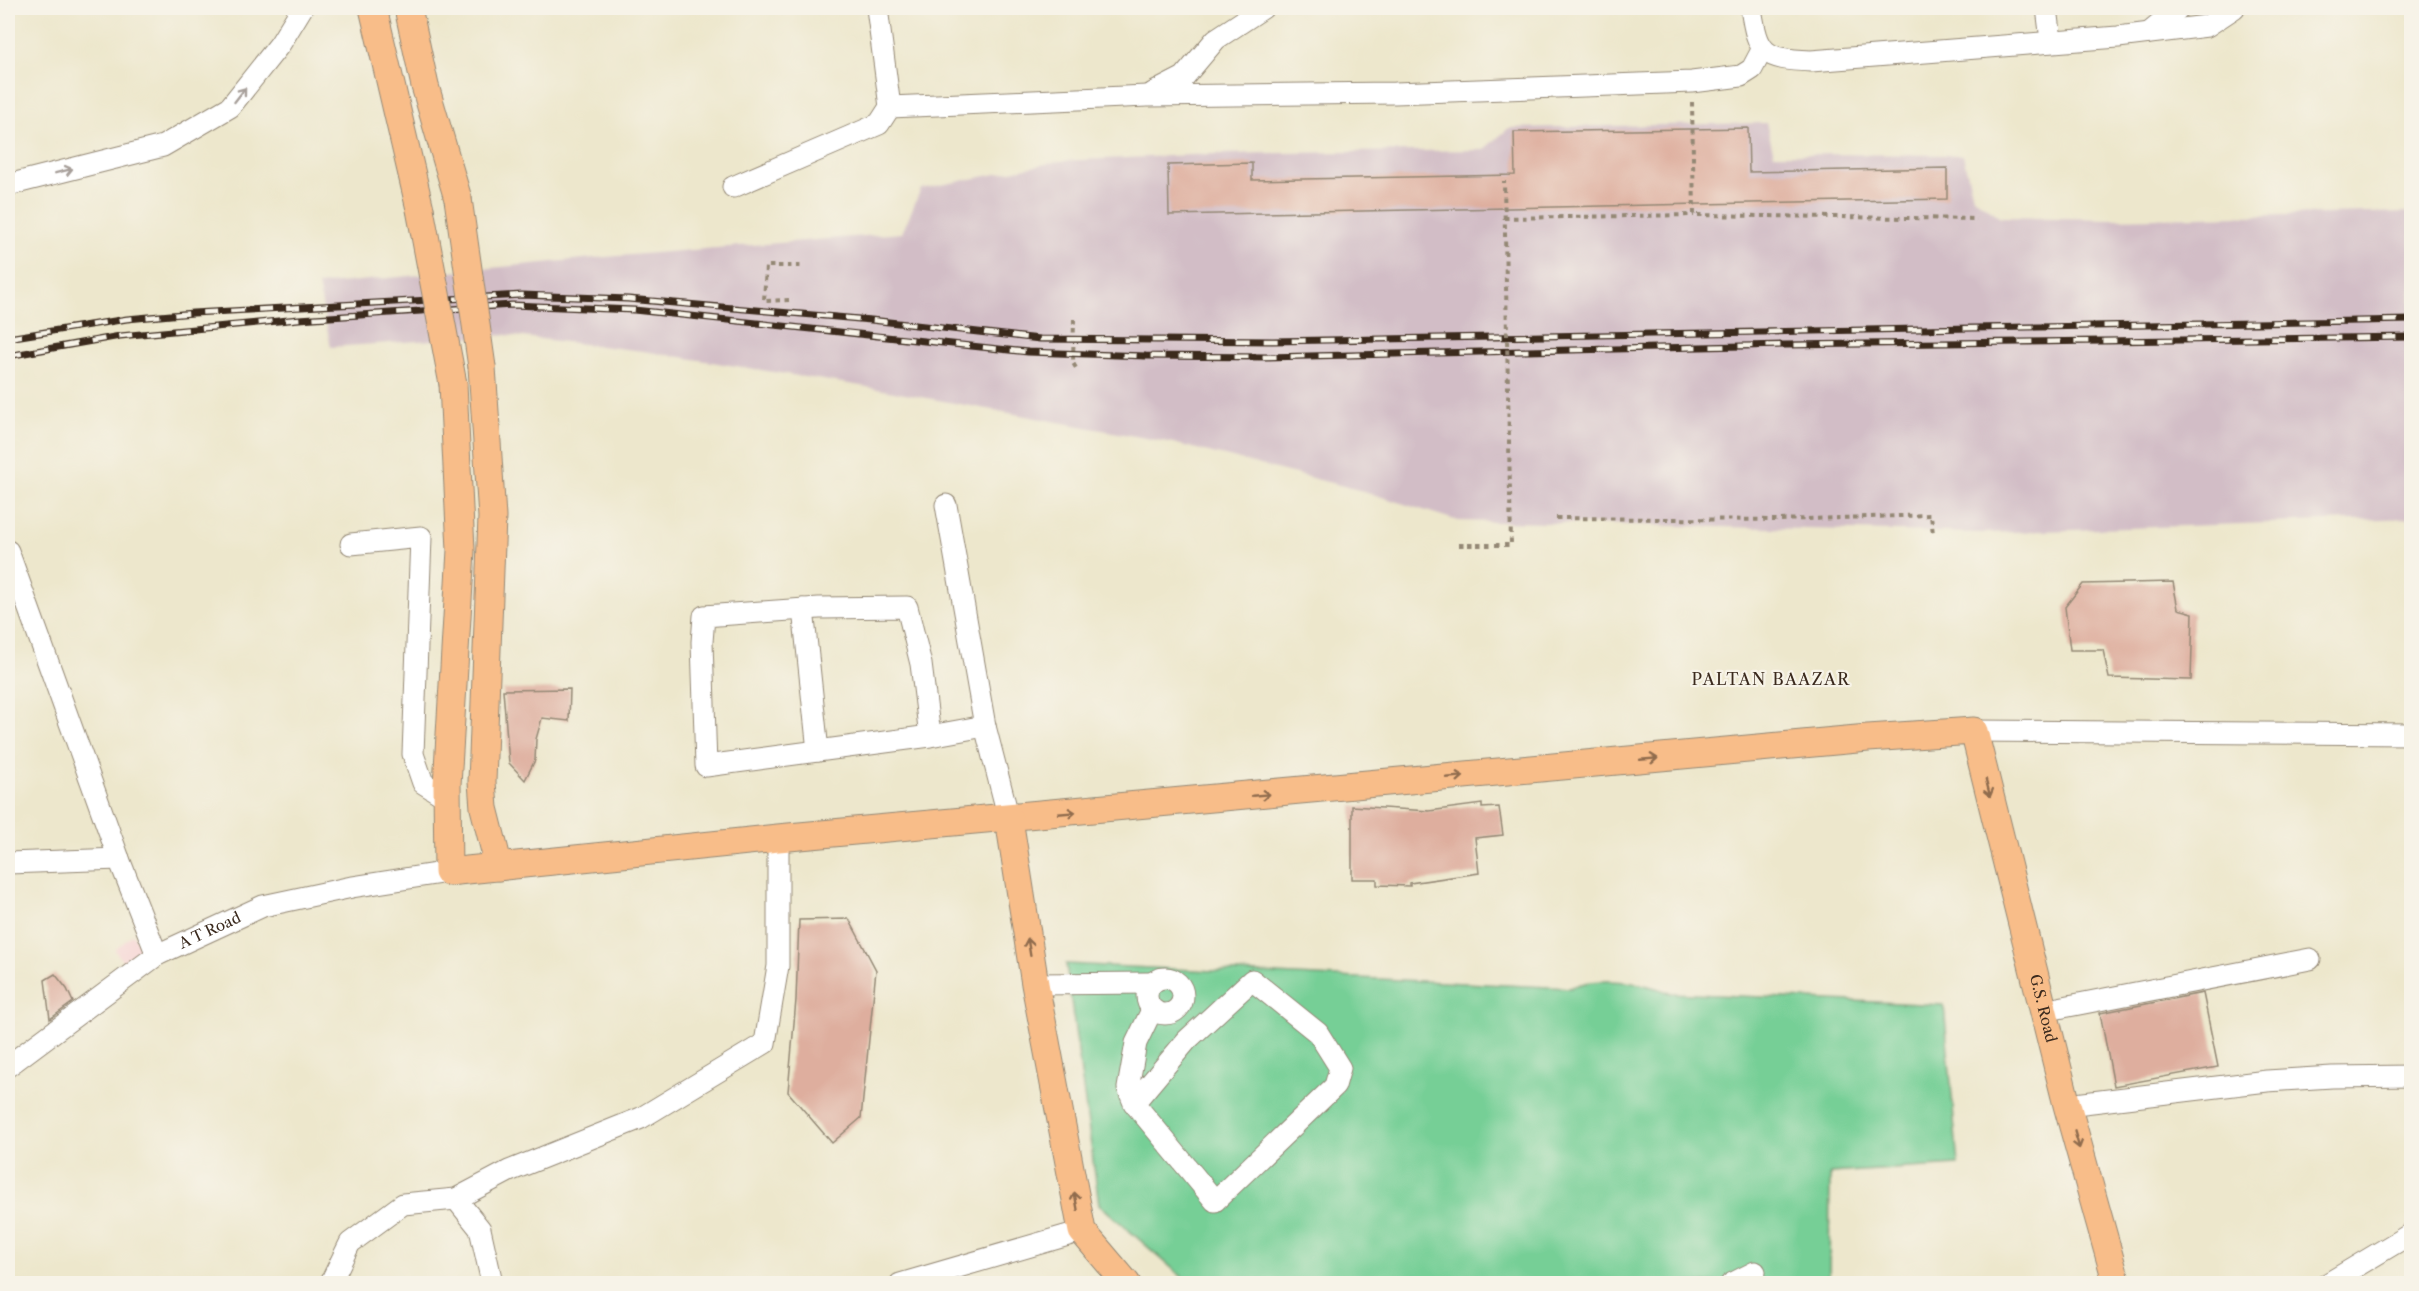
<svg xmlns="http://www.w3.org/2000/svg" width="2419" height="1291" font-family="'Libre Caslon Text',serif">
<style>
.built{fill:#f7cfd1}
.industrial{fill:#d2bdc6}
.green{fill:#76cf96;stroke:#587c5a;stroke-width:1.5}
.building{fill:#deae9e}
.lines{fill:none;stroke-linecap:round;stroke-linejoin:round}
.minor-casing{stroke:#948875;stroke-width:23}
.major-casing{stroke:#948875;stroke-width:29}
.path{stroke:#948875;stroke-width:4;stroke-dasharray:4.5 4.5;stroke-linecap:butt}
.minor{stroke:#fff;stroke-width:21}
.major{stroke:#f8bd89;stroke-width:27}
.rail-casing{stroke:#3b2a1e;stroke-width:7}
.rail{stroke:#f7f3e8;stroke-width:4.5;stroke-dasharray:14;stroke-linecap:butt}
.major-bridge-casing{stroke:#948875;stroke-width:29;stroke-linecap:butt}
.path-bridge{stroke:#948875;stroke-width:4;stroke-dasharray:4.5 4.5;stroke-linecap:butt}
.major-bridge{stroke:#f8bd89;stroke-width:27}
.oneway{stroke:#a79f9a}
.oneway2{stroke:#906c4e}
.labels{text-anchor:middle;stroke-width:4.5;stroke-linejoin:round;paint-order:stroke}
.street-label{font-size:15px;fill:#3b2a1e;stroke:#f7f3e8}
.neighbourhood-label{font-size:16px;letter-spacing:1.5px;fill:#3b2a1e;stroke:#f7f3e8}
</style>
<rect width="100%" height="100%" fill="#f7f3e8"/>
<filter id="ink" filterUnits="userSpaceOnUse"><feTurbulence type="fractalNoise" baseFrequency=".0167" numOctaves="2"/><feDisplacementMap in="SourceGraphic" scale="12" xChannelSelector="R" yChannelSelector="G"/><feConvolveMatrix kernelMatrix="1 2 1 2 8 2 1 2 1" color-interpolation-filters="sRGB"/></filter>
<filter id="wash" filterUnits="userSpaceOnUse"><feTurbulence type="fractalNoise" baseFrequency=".008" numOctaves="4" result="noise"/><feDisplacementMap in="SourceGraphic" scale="24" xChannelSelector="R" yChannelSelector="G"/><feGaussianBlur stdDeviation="1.35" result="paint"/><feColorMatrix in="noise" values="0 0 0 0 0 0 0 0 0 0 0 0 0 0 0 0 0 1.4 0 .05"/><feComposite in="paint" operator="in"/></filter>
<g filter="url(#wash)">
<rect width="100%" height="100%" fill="#ede7cc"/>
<path class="built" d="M133,934L143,952L128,969L115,950Z"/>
<path class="industrial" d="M1766,123L1774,154L1963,155L1973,197L2000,217L2112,219L2411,212V518L1984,533L1458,521L1363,491L1173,443L861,386L643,351L506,335L331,347L318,285L594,258L902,233L921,189L1061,161L1213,154L1483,150L1509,128Z"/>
<path class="green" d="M1066,964L1570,988C1596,975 1644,982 1670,993L1944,1005L1958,1165L1830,1173L1829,1283H1189L1099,1204Z"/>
<g id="blocks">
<path class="building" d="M1748,128L1749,172L1947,168V199L1169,215L1168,165L1252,163V180L1515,175L1514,132Z
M2173,582L2178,609L2193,613L2191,680L2109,678L2103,650H2070L2065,607L2083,584Z
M570,689L569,721L542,718L536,739L535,760L525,780L509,763L503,690Z
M1482,804V808L1499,807L1503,835L1475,838L1479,873L1410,883V886L1377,885V879H1352V806L1429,811Z
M849,919L876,970L861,1118L832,1143L788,1092L796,1000L799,920Z
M55,974L67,989L73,1002L50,1019L45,980Z
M2203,993L2218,1067L2114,1086L2100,1013Z"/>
</g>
</g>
<g filter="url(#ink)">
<use href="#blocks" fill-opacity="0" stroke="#948875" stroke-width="1.5"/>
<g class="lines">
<defs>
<g id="minor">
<path d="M1751,8C1758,54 1763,59 1811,61L2118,37L2207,26L2234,8"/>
<path d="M2047,8L2051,40"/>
<path d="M2149,33L2179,8"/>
<path d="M1153,93L1184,77L1216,39L1263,8"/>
<path d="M890,107L1147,96L1395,93L1692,82L1741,76L1752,69L1762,50"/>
<path d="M8,185L163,146L230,107L280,44L302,8"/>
<path d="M733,187L879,124L890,107L877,8"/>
<path d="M946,505L985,726L1009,819"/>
<path d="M351,544L421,537L413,754L423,783L447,798"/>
<path d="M8,551L119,859L157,955"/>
<path d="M803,609L818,751"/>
<path d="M1974,731L2412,734"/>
<path d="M930,736L921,664L907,607L819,608L704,616L702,642L706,766L930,736L985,726"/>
<path d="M8,863L119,859"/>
<circle cx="1165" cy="996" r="18"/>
<path d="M1035,984L1151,983"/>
<path d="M2043,1011L2310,959"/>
<path id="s1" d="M8,1066L157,955L263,906L352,887L448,872"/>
<path d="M1134,1103L1187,1040L1252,980L1318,1033L1340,1068L1335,1086L1215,1201L1134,1103L1128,1088L1136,1043L1152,1010"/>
<path d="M2067,1105L2267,1081L2332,1077L2412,1076"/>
<path d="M456,1199L480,1229L491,1278L489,1284"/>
<path d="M330,1284L350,1243L403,1204L456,1199L509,1171L641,1118L765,1043L778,966V838"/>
<path d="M900,1284L1082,1231"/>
<path d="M1731,1284L1755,1272"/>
<path d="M2327,1284L2412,1233"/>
</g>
<g id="major">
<path d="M373,8L420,209"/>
<path d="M408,8L425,86L458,199"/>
<path d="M482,367L492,517L482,782L484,808L499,867"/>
<path id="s2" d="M453,384L461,550L447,785L448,872L778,838L1868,738L1974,731L2067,1105L2117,1284"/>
<path d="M1009,819L1035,984L1082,1231L1127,1284"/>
</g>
</defs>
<use href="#minor" class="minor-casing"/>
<use href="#major" class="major-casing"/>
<path class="path" d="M1692,102L1694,215L1977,219
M1504,218L1694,215
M789,300L764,301L766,266H803
M1074,319L1073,363L1076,368
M1556,518L1778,520L1931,515L1933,534"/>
<use href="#minor" class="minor"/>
<use href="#major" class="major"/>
<defs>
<path id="rail" d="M8,338L127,319L193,313L522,295L628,299L871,320L1040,339L1273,341L2412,320
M8,356L120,336L299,319L512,305L634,310L1028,352L1146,356L1266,357L1786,345L2412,337"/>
</defs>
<use href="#rail" class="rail-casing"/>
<use href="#rail" class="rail"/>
<defs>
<path id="major-bridge" d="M458,199L482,367
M420,209L453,384"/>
</defs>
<use href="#major-bridge" class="major-bridge-casing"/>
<path class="path-bridge" d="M1459,545H1511L1504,181"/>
<use href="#major-bridge" class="major-bridge"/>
</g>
<defs><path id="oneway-shaft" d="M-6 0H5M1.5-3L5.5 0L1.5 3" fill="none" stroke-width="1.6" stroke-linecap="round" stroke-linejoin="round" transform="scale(1.5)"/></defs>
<g class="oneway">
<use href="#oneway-shaft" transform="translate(240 95) rotate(-52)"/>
<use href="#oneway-shaft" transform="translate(64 171) rotate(-14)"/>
</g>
<g class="oneway2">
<use href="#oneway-shaft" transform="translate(1649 759) rotate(-5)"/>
<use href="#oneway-shaft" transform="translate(1455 777) rotate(-5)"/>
<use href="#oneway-shaft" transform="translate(1988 788) rotate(76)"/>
<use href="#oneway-shaft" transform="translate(1261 795) rotate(-5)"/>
<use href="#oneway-shaft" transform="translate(1067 813) rotate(-5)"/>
<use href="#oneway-shaft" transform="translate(1029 947) rotate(-99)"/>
<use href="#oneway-shaft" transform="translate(2077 1140) rotate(74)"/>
<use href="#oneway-shaft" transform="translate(1076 1201) rotate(-100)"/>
</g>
</g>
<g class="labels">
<g class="street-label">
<text dy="5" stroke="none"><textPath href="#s1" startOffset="244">A T Road</textPath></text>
<text dy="5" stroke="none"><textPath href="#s2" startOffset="2307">G.S. Road</textPath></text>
</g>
<g class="neighbourhood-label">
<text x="1771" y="685">PALTAN BAAZAR</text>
</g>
</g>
<rect width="2419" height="1291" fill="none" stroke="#f7f3e8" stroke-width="30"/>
</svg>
